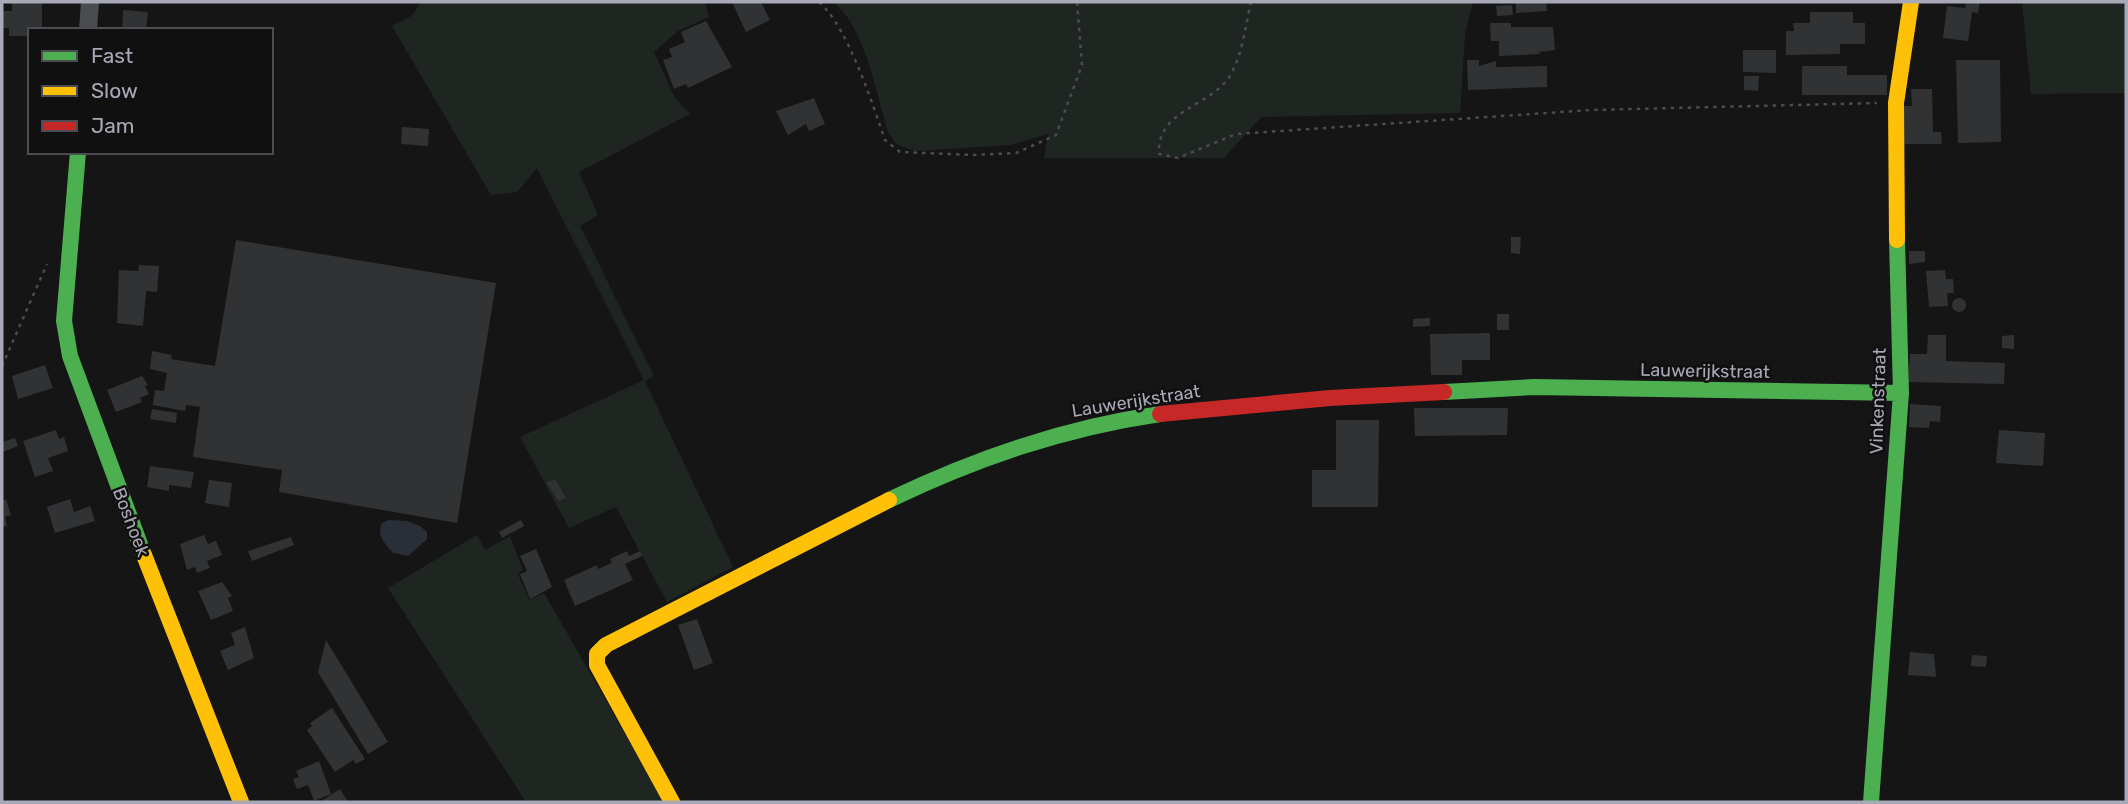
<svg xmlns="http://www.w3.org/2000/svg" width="2128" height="804" font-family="Rubik,sans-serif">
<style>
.green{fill:#1f2621}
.water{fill:#292e37}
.building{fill:#313234}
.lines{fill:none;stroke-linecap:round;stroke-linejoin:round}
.path{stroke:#4b4b50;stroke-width:2.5;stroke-dasharray:3.5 5;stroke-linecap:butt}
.street{stroke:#4a4b4e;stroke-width:18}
.fast{stroke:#4caf50;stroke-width:16}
.slow{stroke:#ffc107;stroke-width:16}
.jam{stroke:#c62828;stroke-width:16}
.labels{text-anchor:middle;stroke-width:5;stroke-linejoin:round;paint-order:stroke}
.street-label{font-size:18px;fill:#a7a9b6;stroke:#101011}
</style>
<rect width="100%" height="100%" fill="#151516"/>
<path class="green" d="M420,2H705L709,17L678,31L654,52L675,98L690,114L579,172L598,215L580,226L654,376L645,381L733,567L667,602L616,507L569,528L520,437L644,380L537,168L517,192L491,195L392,26L413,15Z
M832,2H1473L1465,33L1460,113L1261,117L1224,158H1044L1048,134L1010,145L915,151L896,144L888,132C877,96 864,22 832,2Z
M2022,2H2126V93L2031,94Z
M477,535L485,550L510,536L523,570L518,574L529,600L544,593L662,798L661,802H526L388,588Z"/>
<path class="water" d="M389,520L407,521L420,526L427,532V539L408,556L393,553C385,543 376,536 382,523Z"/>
<path class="building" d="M732,2H761L770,20L746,32Z
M1516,2H1546L1547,11L1516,13Z
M1966,2H1980L1978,13L1972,12L1968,41L1943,38L1947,6L1965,8Z
M12,3H42V30H30V36H9V28H2V11H12Z
M1512,5L1513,15L1497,16L1496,6Z
M123,10L148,12L146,30H122Z
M1810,12H1853V23H1865V44H1840V54L1786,55V31H1794L1793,23H1810Z
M706,21L732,67L688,88L686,84L674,89L663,60L672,57L669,49L685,42L681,32Z
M1490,23H1511V27H1553L1555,50L1539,52L1540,54L1499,56V41H1491Z
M1743,50H1776V73L1743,72Z
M1467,60H1479V66L1496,61V67L1547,66V87L1468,90Z
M1956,60H2000L2001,142L1958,143Z
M1802,66H1847V75H1887V95H1802Z
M1744,76H1759L1758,91L1744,90Z
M1911,89H1932L1933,132H1941L1942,144H1902V106H1912Z
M814,98L825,124L809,131L806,124L788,135L776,111Z
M402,127L429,129L428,146L401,144Z
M1511,237H1521L1520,254L1511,253Z
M236,240L496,283L457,523L279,492L282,470L193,457L200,407L186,405L185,411L153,405L155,390L164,391L167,373L150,369L152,351L172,355L171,359L215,366Z
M1909,251H1925V262L1909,264Z
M139,265L159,266L157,292L146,291L143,326L117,323L119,270L138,271Z
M1945,270L1946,279H1953L1954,293H1947L1948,306L1929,307L1926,271Z
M1952 305a7 7 0 1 1 14 0a7 7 0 1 1-14 0Z
M1497,314H1509V330H1497Z
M1430,318V326L1413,327V319Z
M1490,333V360H1462V375H1431L1430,334Z
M1928,335H1946V361L2005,363L2004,384L1908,382L1910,354H1927Z
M2014,335V349L2002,348V336Z
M45,365L53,388L18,399L12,376Z
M142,376L148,385L145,386L149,394L140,398L142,402L116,412L107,390Z
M1910,404L1941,406L1940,422L1930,421L1929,428L1909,427Z
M1414,408H1508L1507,435L1415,436Z
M152,409L177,413L176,423L150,419Z
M1336,420H1379L1378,507H1312V470H1336Z
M56,430L59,439L64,437L68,451L48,458L53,471L35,477L23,441Z
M1999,430L2045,433L2043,466L1996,463Z
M15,438L18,446L3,452L2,442Z
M150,466L194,472L191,488L169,485V491L147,487Z
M555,479L566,498L559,501L546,483Z
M209,480L232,483L229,507L205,503Z
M6,499L11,515L5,517L7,526L2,527V501Z
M70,499L74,512L90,506L95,521L55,533L47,507Z
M521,520L524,526L502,538L499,532Z
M204,535L208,544L216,541L222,555L207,561L210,568L197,573L195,567L187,570L180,544Z
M291,537L294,545L252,561L248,551Z
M536,549L552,587L530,599L520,574L527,571L520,556Z
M627,551L629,556L640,551L642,556L625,564L633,580L575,606L564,580L597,565L598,569L612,563L610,559Z
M222,582L232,596L228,598L233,611L211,620L198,591Z
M697,619L713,663L694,670L678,625Z
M245,627L254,658L228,670L220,651L235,645L231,633Z
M326,640L388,742L368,754L318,672Z
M1910,652L1934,654L1936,677L1908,675Z
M1972,655L1987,656L1986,667L1971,666Z
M332,708L365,759L356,764L353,760L335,772L307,730L312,726L310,723Z
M319,761L331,794L314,801L308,785L297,789L293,779L299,777L296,771Z
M340,789L347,800L345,802H320Z"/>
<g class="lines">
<path class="path" d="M819,2C848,27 872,103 885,140L900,152L973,155L1016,153L1056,135L1082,65L1077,2
M1251,2C1246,23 1243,50 1233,70C1217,107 1156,107 1159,154L1178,158L1236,134L1591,110L1877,103
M2,366L47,264"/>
<path class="street" d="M88,30L90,2"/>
<path class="fast" d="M78,152L64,321L70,356L144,555
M1444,392L1534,387L1901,393
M889,500C977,458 1064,428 1160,414
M1871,802L1901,393L1897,240"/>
<path class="slow" d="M1897,240L1896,103L1911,2
M144,555L241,802
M672,802L597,665V654L606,645L889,500"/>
<path class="jam" d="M1160,414L1330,398L1444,392"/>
</g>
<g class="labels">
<g class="street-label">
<text transform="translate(1705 371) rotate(1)" y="6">Lauwerijkstraat</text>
<text transform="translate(1136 401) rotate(-9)" y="6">Lauwerijkstraat</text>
<text transform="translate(1878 401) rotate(-88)" y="6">Vinkenstraat</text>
<text transform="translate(131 522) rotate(69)" y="6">Boshoek</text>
</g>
</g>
<rect width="2128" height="804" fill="none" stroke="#a7a9b6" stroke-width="7"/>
<rect x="28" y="28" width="245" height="126" fill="#101011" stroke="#4c4d53" stroke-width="2"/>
<rect x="42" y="51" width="35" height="10" fill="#4caf50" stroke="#4c4d53" stroke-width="2"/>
<text x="91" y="63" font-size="21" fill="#a7a9b6">Fast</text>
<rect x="42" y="86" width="35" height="10" fill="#ffc107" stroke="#4c4d53" stroke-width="2"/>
<text x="91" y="98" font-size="21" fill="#a7a9b6">Slow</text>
<rect x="42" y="121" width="35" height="10" fill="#c62828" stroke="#4c4d53" stroke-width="2"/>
<text x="91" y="133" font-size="21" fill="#a7a9b6">Jam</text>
</svg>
